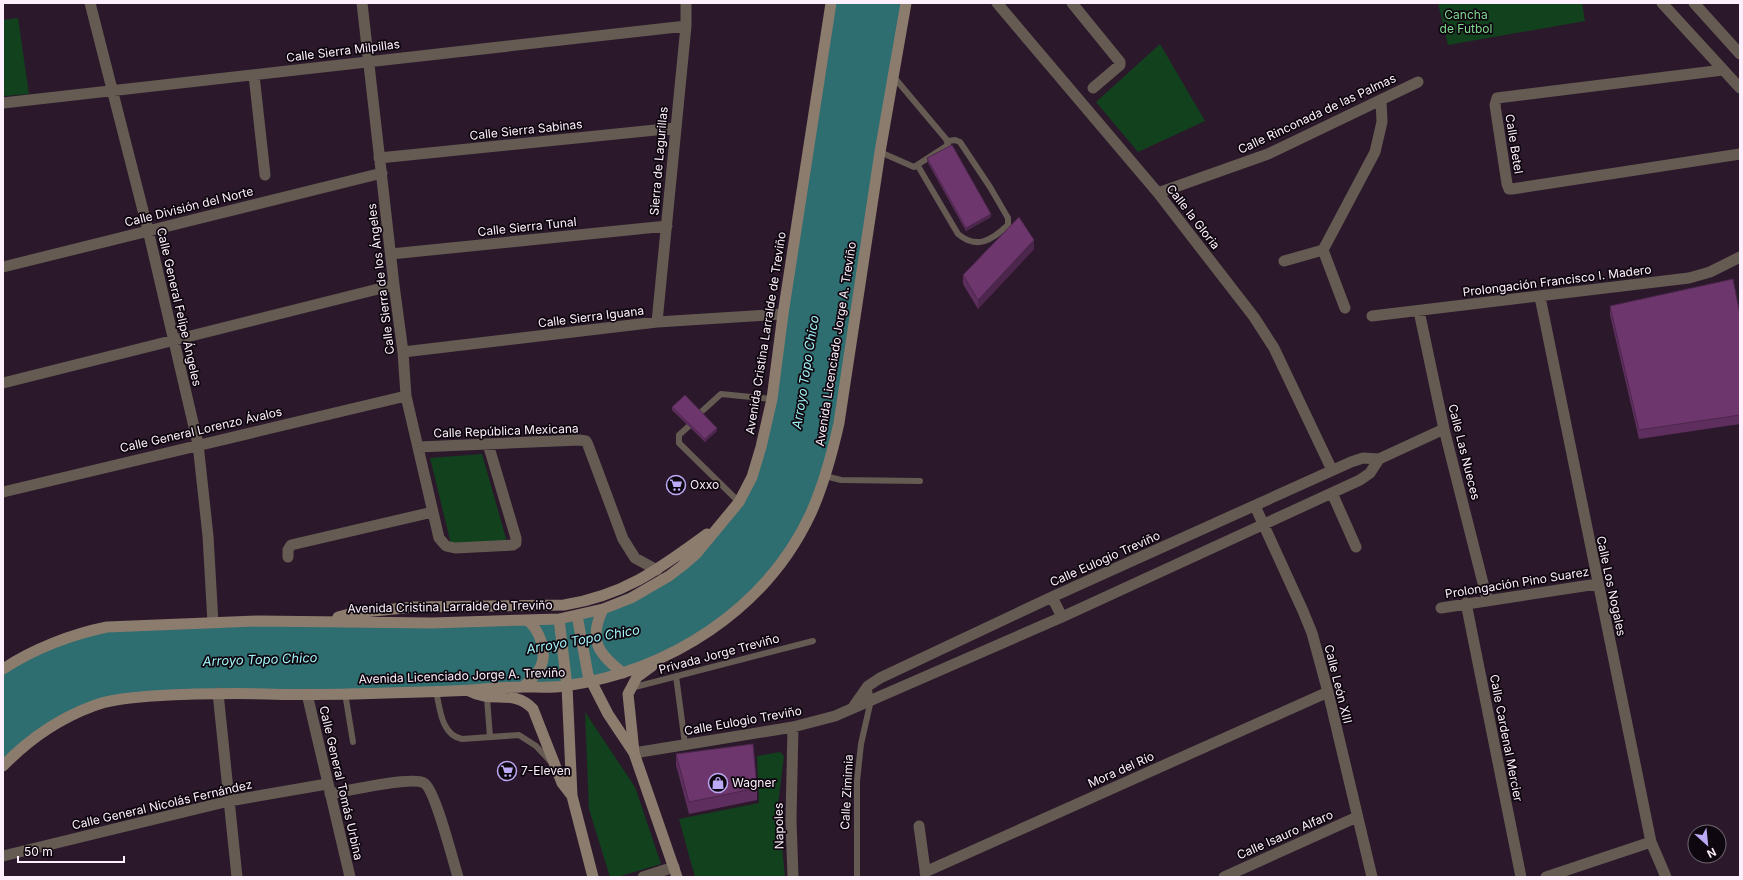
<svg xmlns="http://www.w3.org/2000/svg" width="1743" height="880" font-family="Inter,sans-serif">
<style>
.green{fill:#11421d}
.water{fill:#2e6d70}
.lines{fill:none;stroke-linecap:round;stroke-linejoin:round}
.service{stroke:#655b52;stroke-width:6}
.minor{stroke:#655b52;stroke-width:11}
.tertiary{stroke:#655b52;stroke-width:11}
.secondary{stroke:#8c7c6e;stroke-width:11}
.wall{fill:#5e2f5e}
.shaded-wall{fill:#4c264c}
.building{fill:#6d376d;stroke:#4c264c}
.labels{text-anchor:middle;stroke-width:3.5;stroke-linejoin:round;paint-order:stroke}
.park-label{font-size:12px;fill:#7ed88d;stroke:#0f070f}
.street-label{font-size:12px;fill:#fdf0fc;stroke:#0f070f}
.poi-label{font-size:12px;fill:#fdf0fc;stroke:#0f070f;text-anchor:start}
.water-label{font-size:13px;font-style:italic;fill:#a1f5f9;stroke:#0f070f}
</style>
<rect width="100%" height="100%" fill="#2b192b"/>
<path class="green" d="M1438,3H1582L1585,21L1448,45Z
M18,18L29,94L3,96V20Z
M1160,44L1205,121L1138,152L1096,102Z
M482,454L507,542L451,544L430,458Z
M585,712L635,787L661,864L617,877H610L589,809Z
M780,752L784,756L778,804L785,877H695L679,819L759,803L757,756Z"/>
<path class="water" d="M831,3H907L839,423L816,501L766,581L685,646L591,681L127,698L69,716L3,766V669L88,631L577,615L669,576L724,522L761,447Z"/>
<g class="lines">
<path class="service" d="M880,152L914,167L948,145L946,139L893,76
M918,166L958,234C977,250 992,240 1008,225V218L990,187L960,142L955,140L948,141
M700,413L721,394L772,399
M689,426L679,435V443L739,502
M825,476L841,480L920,481
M676,676L685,744
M631,688L813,641
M436,691C440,708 441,735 462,739L519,735L536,746L550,761
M345,693L353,742
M487,698L490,737
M857,877V781L861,744L871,700L868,686"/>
<path class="minor" d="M90,3L148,230L198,444L208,536L213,623
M362,3L394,285L403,352L406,396L439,538L446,546L455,548L513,545L516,543V538L488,444
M997,3L1158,193L1254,317L1274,348L1332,470
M1072,3L1120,62V65L1093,88
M1723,70L1497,98L1495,105L1507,184L1509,189H1512L1740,154
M254,75L265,175
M3,103L686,26
M379,158L675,128
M1158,193L1268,154L1418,82
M1323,250L1375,152L1382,122L1381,100
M1323,250L1345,308
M391,254L667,226
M1284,261L1323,250
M3,267L382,173
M1540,297L1651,842L1666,877
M1419,311L1444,429L1487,599
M1372,316L1689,278L1710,272L1740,257
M657,322L686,26V3
M403,352L657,322L783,314
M3,383L394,285
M419,447L579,440L586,441L588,445L623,539L635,558L657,570
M3,492L406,396
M1332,493L1356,547
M1255,506L1303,611L1312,633L1328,692L1372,877
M288,557V550L291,545L433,512
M1052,597L1062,617
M1466,603L1521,877
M1441,608L1597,584
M218,693L237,877
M307,694L350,877
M854,706L868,686L880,678L1052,597L1351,462L1363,458L1379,459L1444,429
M634,753L793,727L835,716L1062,617L1360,480L1370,473L1379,459
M330,794C346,791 412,776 424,783C435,789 453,861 458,877
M919,826L926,877
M3,856L229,801L327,784
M925,872L1328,692
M643,877L674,867
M793,877L791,820L793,727
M1224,877L1357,817
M1546,877L1651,842"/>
<path class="tertiary" d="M1662,3L1740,88
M1694,3L1740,54"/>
<path class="secondary" d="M603,609C588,640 598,654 623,673
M577,615L588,675L608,714L634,753L677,877
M338,617L353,613L414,607L564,605C625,595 659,569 707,534
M559,619L567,686L572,796L593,877
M3,669C33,649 72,634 107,627L258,621L432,623L559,619L603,609L631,598L669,576L682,566L696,554L739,502L752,477L761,447L772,399L783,314L831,3
M523,687C529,681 536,676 540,668C548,653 540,630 527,620
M469,691C493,704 513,688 533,709L562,783L572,796
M634,752L628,694L637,677L652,666
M3,766C29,739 58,719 93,706C111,699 132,698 152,696C190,694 228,693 266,694C327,696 389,693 450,691C475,690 500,687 525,687C538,687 552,688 565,686C669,671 766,610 811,513C824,484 832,454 839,423L880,152L906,3"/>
</g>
<path class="wall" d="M927,158L991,217L966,231L927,161Z
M1034,249L978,309L963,284V275Z
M1610,306L1740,315V424L1639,439L1610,315Z
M672,407L717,431L705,442L672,410Z
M676,754L757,788V800L689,814L676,765Z"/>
<path class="shaded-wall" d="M991,214V217L966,231V228Z
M1034,240V249L978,309V300Z
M717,428V431L705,442V439Z"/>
<path class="building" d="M952,145L991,214L966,228L927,158Z
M1019,217L1034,240L978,300L963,275Z
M1733,279L1740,315V415L1639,430L1610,306Z
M685,395L717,428L705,439L672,407Z
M753,744L757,788L689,802L676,754Z"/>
<defs>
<symbol id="supermarket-ring" viewBox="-11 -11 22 22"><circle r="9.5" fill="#0f070f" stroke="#bcaaf6" stroke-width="1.5"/><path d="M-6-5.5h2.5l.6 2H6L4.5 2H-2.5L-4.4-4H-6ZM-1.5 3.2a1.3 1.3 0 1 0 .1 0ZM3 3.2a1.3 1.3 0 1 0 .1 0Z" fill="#bcaaf6"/></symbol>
<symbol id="shop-ring" viewBox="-11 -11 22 22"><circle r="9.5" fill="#0f070f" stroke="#bcaaf6" stroke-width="1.5"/><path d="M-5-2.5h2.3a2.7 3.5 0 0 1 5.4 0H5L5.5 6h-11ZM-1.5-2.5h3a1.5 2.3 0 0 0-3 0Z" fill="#bcaaf6"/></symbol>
</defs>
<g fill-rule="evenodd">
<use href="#supermarket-ring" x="665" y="474" width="22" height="22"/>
<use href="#supermarket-ring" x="496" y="760" width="22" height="22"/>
<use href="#shop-ring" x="707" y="772" width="22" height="22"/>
</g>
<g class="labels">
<g class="park-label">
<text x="1466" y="19">Cancha<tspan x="1466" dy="14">de Futbol</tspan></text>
</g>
<g class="street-label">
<text transform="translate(343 51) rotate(-7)" y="4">Calle Sierra Milpillas</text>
<text transform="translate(1317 114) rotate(-25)" y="4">Calle Rinconada de las Palmas</text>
<text transform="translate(526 130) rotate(-6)" y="4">Calle Sierra Sabinas</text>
<text transform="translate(1514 144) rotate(81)" y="4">Calle Betel</text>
<text transform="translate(659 161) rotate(-85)" y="4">Sierra de Lagurillas</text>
<text transform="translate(189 207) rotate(-14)" y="4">Calle División del Norte</text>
<text transform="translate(1193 217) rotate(52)" y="4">Calle la Gloria</text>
<text transform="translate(527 227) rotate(-6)" y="4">Calle Sierra Tunal</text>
<text transform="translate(381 279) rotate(-97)" y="4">Calle Sierra de los Ángeles</text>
<text transform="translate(1557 281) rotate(-7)" y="4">Prolongación Francisco I. Madero</text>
<text transform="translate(179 307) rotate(77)" y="4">Calle General Felipe Ángeles</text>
<text transform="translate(591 317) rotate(-7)" y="4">Calle Sierra Iguana</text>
<text transform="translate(766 333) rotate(-81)" y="4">Avenida Cristina Larralde de Treviño</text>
<text transform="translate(836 344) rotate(-81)" y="4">Avenida Licenciado Jorge A. Treviño</text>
<text transform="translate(201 430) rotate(-13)" y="4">Calle General Lorenzo Ávalos</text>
<text transform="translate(506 431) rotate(-2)" y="4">Calle República Mexicana</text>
<text transform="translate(1464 452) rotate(76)" y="4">Calle Las Nueces</text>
<text transform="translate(1105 559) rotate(-24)" y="4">Calle Eulogio Treviño</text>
<text transform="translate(1517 583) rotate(-9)" y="4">Prolongación Pino Suarez</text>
<text transform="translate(1611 586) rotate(78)" y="4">Calle Los Nogales</text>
<text transform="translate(450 607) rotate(-1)" y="4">Avenida Cristina Larralde de Treviño</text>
<text transform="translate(719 654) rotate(-15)" y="4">Privada Jorge Treviño</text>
<text transform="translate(462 676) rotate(-2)" y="4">Avenida Licenciado Jorge A. Treviño</text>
<text transform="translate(1338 684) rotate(76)" y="4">Calle León XIII</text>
<text transform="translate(743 721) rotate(-10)" y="4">Calle Eulogio Treviño</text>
<text transform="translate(1506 738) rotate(79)" y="4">Calle Cardenal Mercier</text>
<text transform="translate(1121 770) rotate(-24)" y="4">Mora del Río</text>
<text transform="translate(341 783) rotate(77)" y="4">Calle General Tomás Urbina</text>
<text transform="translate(847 792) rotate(-87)" y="4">Calle Zimimia</text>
<text transform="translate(162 805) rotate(-13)" y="4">Calle General Nicolás Fernández</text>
<text transform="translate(779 826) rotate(-91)" y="4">Napoles</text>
<text transform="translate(1285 835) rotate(-24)" y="4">Calle Isauro Alfaro</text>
</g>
<g class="poi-label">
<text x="690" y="489">Oxxo</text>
<text x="521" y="775">7-Eleven</text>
<text x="732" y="787">Wagner</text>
</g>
<g class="water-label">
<text transform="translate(805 372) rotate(-81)" y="5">Arroyo Topo Chico</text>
<text transform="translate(583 639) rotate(-10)" y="5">Arroyo Topo Chico</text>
<text transform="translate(260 659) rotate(-2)" y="5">Arroyo Topo Chico</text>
</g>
</g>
<rect width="1743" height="880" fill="none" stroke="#fdf0fc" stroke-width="8"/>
<g transform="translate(1707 844) rotate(153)"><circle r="19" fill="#0f070f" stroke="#6e646e"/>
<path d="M0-3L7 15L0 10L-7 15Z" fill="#bcaaf6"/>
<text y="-6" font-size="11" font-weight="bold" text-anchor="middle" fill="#fdf0fc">N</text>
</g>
<path d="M18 856v6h106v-6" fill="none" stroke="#fdf0fc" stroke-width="2"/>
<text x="24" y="856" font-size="12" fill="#fdf0fc" stroke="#0f070f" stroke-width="3" paint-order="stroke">50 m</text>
</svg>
